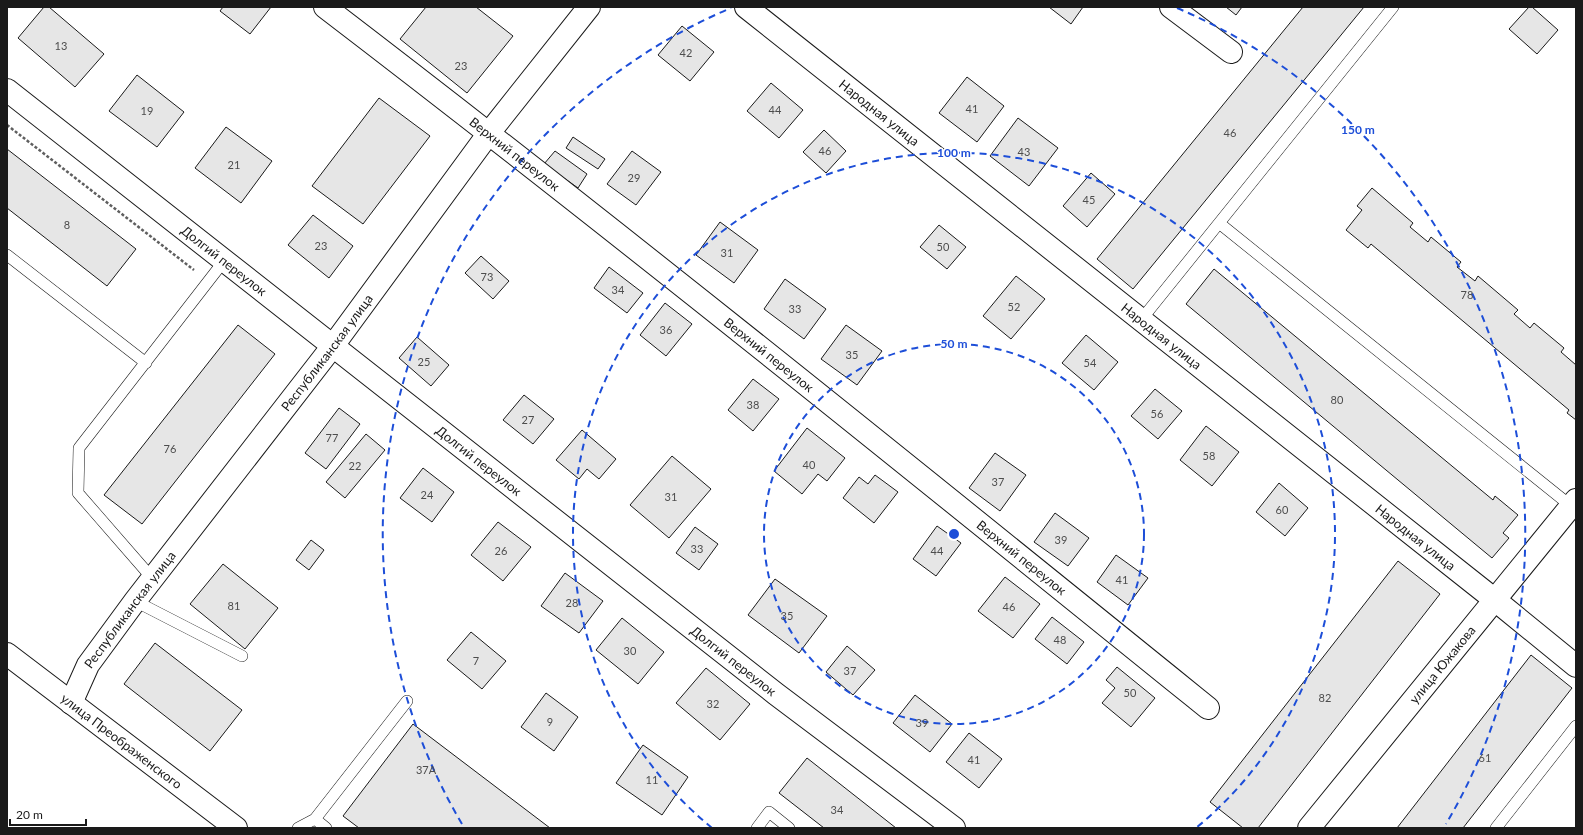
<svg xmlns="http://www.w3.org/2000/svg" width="1583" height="835" font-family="Lato,sans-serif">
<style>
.building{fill:#e6e6e6;stroke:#1a1a1a}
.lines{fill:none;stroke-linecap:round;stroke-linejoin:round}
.lane-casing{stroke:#1a1a1a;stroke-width:12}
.street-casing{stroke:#1a1a1a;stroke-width:24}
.secondary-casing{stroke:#1a1a1a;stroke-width:24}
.path{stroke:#5f5f5f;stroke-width:2.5;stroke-dasharray:3 2;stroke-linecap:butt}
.lane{stroke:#fff;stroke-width:11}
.street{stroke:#fff;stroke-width:22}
.secondary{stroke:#fff;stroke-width:22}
.ring{fill:none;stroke:#1d4ed8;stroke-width:2;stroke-dasharray:7 5}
.labels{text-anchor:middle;stroke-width:3;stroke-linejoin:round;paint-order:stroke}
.number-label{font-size:11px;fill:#4d4d4d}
.street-label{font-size:13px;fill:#1a1a1a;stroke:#fff}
.centre{fill:#1d4ed8;stroke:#fff;stroke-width:2}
.ring-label{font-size:12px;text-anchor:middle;font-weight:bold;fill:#1d4ed8;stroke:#fff;stroke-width:3;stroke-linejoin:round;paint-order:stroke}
</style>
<rect width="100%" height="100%" fill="#fff"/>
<path class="building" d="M44,7H49L104,54L75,87L18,38Z
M223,7H271L250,34L220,11Z
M426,7H476L513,36L467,93L400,39Z
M1049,7H1083L1071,24Z
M1226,7H1242L1236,15Z
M1303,7H1364L1133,289L1097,259Z
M1529,7H1532L1558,30L1537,54L1509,29Z
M682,26L714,52L690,81L658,55Z
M137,75L184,112L157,147L109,111Z
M967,77L1004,106L977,142L939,113Z
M771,83L803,110L779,138L747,111Z
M379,98L430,136L363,224L312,186Z
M1018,118L1058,148L1029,186L990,156Z
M226,127L272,161L241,203L195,168Z
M824,130L846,151L826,173L803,152Z
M573,137L605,159L598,169L566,148Z
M7,149L136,249L107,286L7,208Z
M555,151L587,174L578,188L544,164Z
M632,151L661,172L636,205L607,184Z
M1091,173L1115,194L1087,227L1063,206Z
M1372,188L1413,223L1410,227L1428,242L1431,237L1461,262L1457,267L1475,281L1478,276L1518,310L1514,314L1530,328L1534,323L1564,348L1561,352L1576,365V420L1567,413L1569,410L1371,244L1368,248L1346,230L1362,210L1357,206Z
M313,215L353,246L329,278L288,245Z
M720,222L758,250L734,283L696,255Z
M939,225L966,247L947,269L920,247Z
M481,256L509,281L493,299L465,273Z
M609,267L643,293L627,313L594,288Z
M1214,269L1493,500L1495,496L1518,515L1503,533L1509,538L1492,558L1186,304Z
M1016,276L1045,299L1011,339L983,316Z
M785,279L826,309L804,339L764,309Z
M665,303L692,324L666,356L640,335Z
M238,325L275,354L142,524L104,495Z
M846,325L882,351L857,385L821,359Z
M1086,335L1118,362L1094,390L1062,363Z
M417,337L449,365L431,386L399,358Z
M753,379L779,399L753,431L728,410Z
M1155,389L1182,411L1158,439L1131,416Z
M524,395L554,419L533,444L503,420Z
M339,408L360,424L326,469L305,453Z
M1206,426L1239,452L1212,486L1180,460Z
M807,428L845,458L827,481L818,474L802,494L774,471Z
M582,430L616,459L599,479L587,469L579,479L556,460Z
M366,434L385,450L345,498L326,482Z
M995,453L1026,475L1000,511L969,488Z
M672,456L711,489L669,538L630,505Z
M423,468L454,492L432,522L400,498Z
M875,475L898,492L874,523L843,498L859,477L868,484Z
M1279,483L1308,508L1285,536L1256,512Z
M1055,513L1089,538L1068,566L1034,542Z
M498,522L531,547L503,581L471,555Z
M937,526L961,543L936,576L913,559Z
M695,527L718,544L699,570L676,553Z
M311,540L324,550L309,570L296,560Z
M1116,555L1148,578L1128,605L1097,582Z
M1398,561L1440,594L1258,828H1243L1210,802Z
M223,564L278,608L245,649L190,604Z
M565,573L603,601L579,633L541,606Z
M1005,577L1040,604L1013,638L978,611Z
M775,579L827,616L799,653L748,615Z
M1052,617L1084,642L1067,664L1035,639Z
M622,618L664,652L638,684L596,650Z
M471,632L506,661L482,689L447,660Z
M155,643L242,710L210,751L124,684Z
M847,646L875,670L853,695L826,672Z
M1531,655L1572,688L1463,828H1397Z
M1117,667L1155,698L1131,727L1102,703L1115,688L1106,680Z
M706,668L750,704L720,740L676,703Z
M546,693L578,717L554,751L521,727Z
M915,695L952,724L930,752L893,723Z
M413,724L550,828H359L343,816Z
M969,733L1002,759L979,788L946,762Z
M643,745L688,777L662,815L616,783Z
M807,758L896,828H824L779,793Z"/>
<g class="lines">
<defs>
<path id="lane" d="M1219,223L1571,506
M7,255L146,363
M1141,320L1393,7
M152,578L78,493L79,448L224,261
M135,601L242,656
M315,819L407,701
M298,828L315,819L326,828
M757,828L769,812L789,828
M1496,828L1576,726"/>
<g id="street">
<path id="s1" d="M325,7C623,235 916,472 1208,708"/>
<path id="s2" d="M746,7L1495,600L1576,666"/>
<path d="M1171,7L1231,52"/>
<path id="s3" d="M7,90L776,694L954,828"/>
<path id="s4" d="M71,703L88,665L135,601L332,347L489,133L589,7"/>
<path id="s5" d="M1309,828L1576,500"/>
</g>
<g id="secondary">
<path id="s6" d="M7,654L236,828"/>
</g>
</defs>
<use href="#lane" class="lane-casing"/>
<use href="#street" class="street-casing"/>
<use href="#secondary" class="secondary-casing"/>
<path class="path" d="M7,125L194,270"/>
<use href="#lane" class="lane"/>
<use href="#street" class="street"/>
<use href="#secondary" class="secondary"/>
</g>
<g class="ring">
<circle cx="954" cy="534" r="190"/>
<path d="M712 828A381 381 0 1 1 1196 828"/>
<path d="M462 824A571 571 0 0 1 731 8M1177 8A571 571 0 0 1 1446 824"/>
</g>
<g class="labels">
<g class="number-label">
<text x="61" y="50">13</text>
<text x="686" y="57">42</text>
<text x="461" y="70">23</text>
<text x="972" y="113">41</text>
<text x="775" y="114">44</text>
<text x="147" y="115">19</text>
<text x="1230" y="137">46</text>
<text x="825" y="155">46</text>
<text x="1024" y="156">43</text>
<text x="234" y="169">21</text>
<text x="634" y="182">29</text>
<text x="1089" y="204">45</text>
<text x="67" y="229">8</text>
<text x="321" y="250">23</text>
<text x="943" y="251">50</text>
<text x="727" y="257">31</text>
<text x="487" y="281">73</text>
<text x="618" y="294">34</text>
<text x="1467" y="299">78</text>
<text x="1014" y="311">52</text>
<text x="795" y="313">33</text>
<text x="666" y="334">36</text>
<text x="852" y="359">35</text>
<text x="424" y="366">25</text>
<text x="1090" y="367">54</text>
<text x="1337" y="404">80</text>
<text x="753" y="409">38</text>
<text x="1157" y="418">56</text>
<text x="528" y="424">27</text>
<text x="332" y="442">77</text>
<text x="170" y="453">76</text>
<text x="1209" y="460">58</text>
<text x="809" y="469">40</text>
<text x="355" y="470">22</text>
<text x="998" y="486">37</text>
<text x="427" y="499">24</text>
<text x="671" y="501">31</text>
<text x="1282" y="514">60</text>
<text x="1061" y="544">39</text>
<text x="697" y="553">33</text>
<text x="501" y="555">26</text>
<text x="937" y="555">44</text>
<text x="1122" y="584">41</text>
<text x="572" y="607">28</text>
<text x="234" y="610">81</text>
<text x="1009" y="611">46</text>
<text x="787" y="620">35</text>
<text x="1060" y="644">48</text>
<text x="630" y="655">30</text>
<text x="476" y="665">7</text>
<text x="850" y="675">37</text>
<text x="1130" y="697">50</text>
<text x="1325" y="702">82</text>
<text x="713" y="708">32</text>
<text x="550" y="726">9</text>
<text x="922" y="727">39</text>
<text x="1485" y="762">61</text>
<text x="974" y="764">41</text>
<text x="426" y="774">37А</text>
<text x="652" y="784">11</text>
<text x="837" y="814">34</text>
</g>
<g class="street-label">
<text dy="5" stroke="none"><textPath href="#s2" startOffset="170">Народная улица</textPath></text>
<text dy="5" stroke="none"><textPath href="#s1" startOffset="240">Верхний переулок</textPath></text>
<text dy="5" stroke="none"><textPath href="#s3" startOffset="276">Долгий переулок</textPath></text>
<text dy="5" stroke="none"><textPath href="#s2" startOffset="530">Народная улица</textPath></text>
<text dy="5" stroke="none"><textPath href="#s4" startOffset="435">Республиканская улица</textPath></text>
<text dy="5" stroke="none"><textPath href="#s1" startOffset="564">Верхний переулок</textPath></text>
<text dy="5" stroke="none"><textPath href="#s3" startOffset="600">Долгий переулок</textPath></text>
<text dy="5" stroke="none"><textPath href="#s2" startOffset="854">Народная улица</textPath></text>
<text dy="5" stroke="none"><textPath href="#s1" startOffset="888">Верхний переулок</textPath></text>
<text dy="5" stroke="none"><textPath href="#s4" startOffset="111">Республиканская улица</textPath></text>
<text dy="5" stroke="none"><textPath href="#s3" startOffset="924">Долгий переулок</textPath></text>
<text dy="5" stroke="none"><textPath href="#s5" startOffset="211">улица Южакова</textPath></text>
<text dy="5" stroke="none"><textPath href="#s6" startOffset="144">улица Преображенского</textPath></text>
</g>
</g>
<circle cx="954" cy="534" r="6" class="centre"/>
<g class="ring-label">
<text x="1358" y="134">150 m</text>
<text x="954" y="157">100 m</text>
<text x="954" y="348">50 m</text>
</g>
<rect width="1583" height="835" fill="none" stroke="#1a1a1a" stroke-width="16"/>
<path d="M10 819v6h76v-6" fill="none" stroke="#1a1a1a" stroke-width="2"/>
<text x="16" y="819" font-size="12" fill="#1a1a1a" stroke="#ffffff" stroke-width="3" paint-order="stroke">20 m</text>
</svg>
